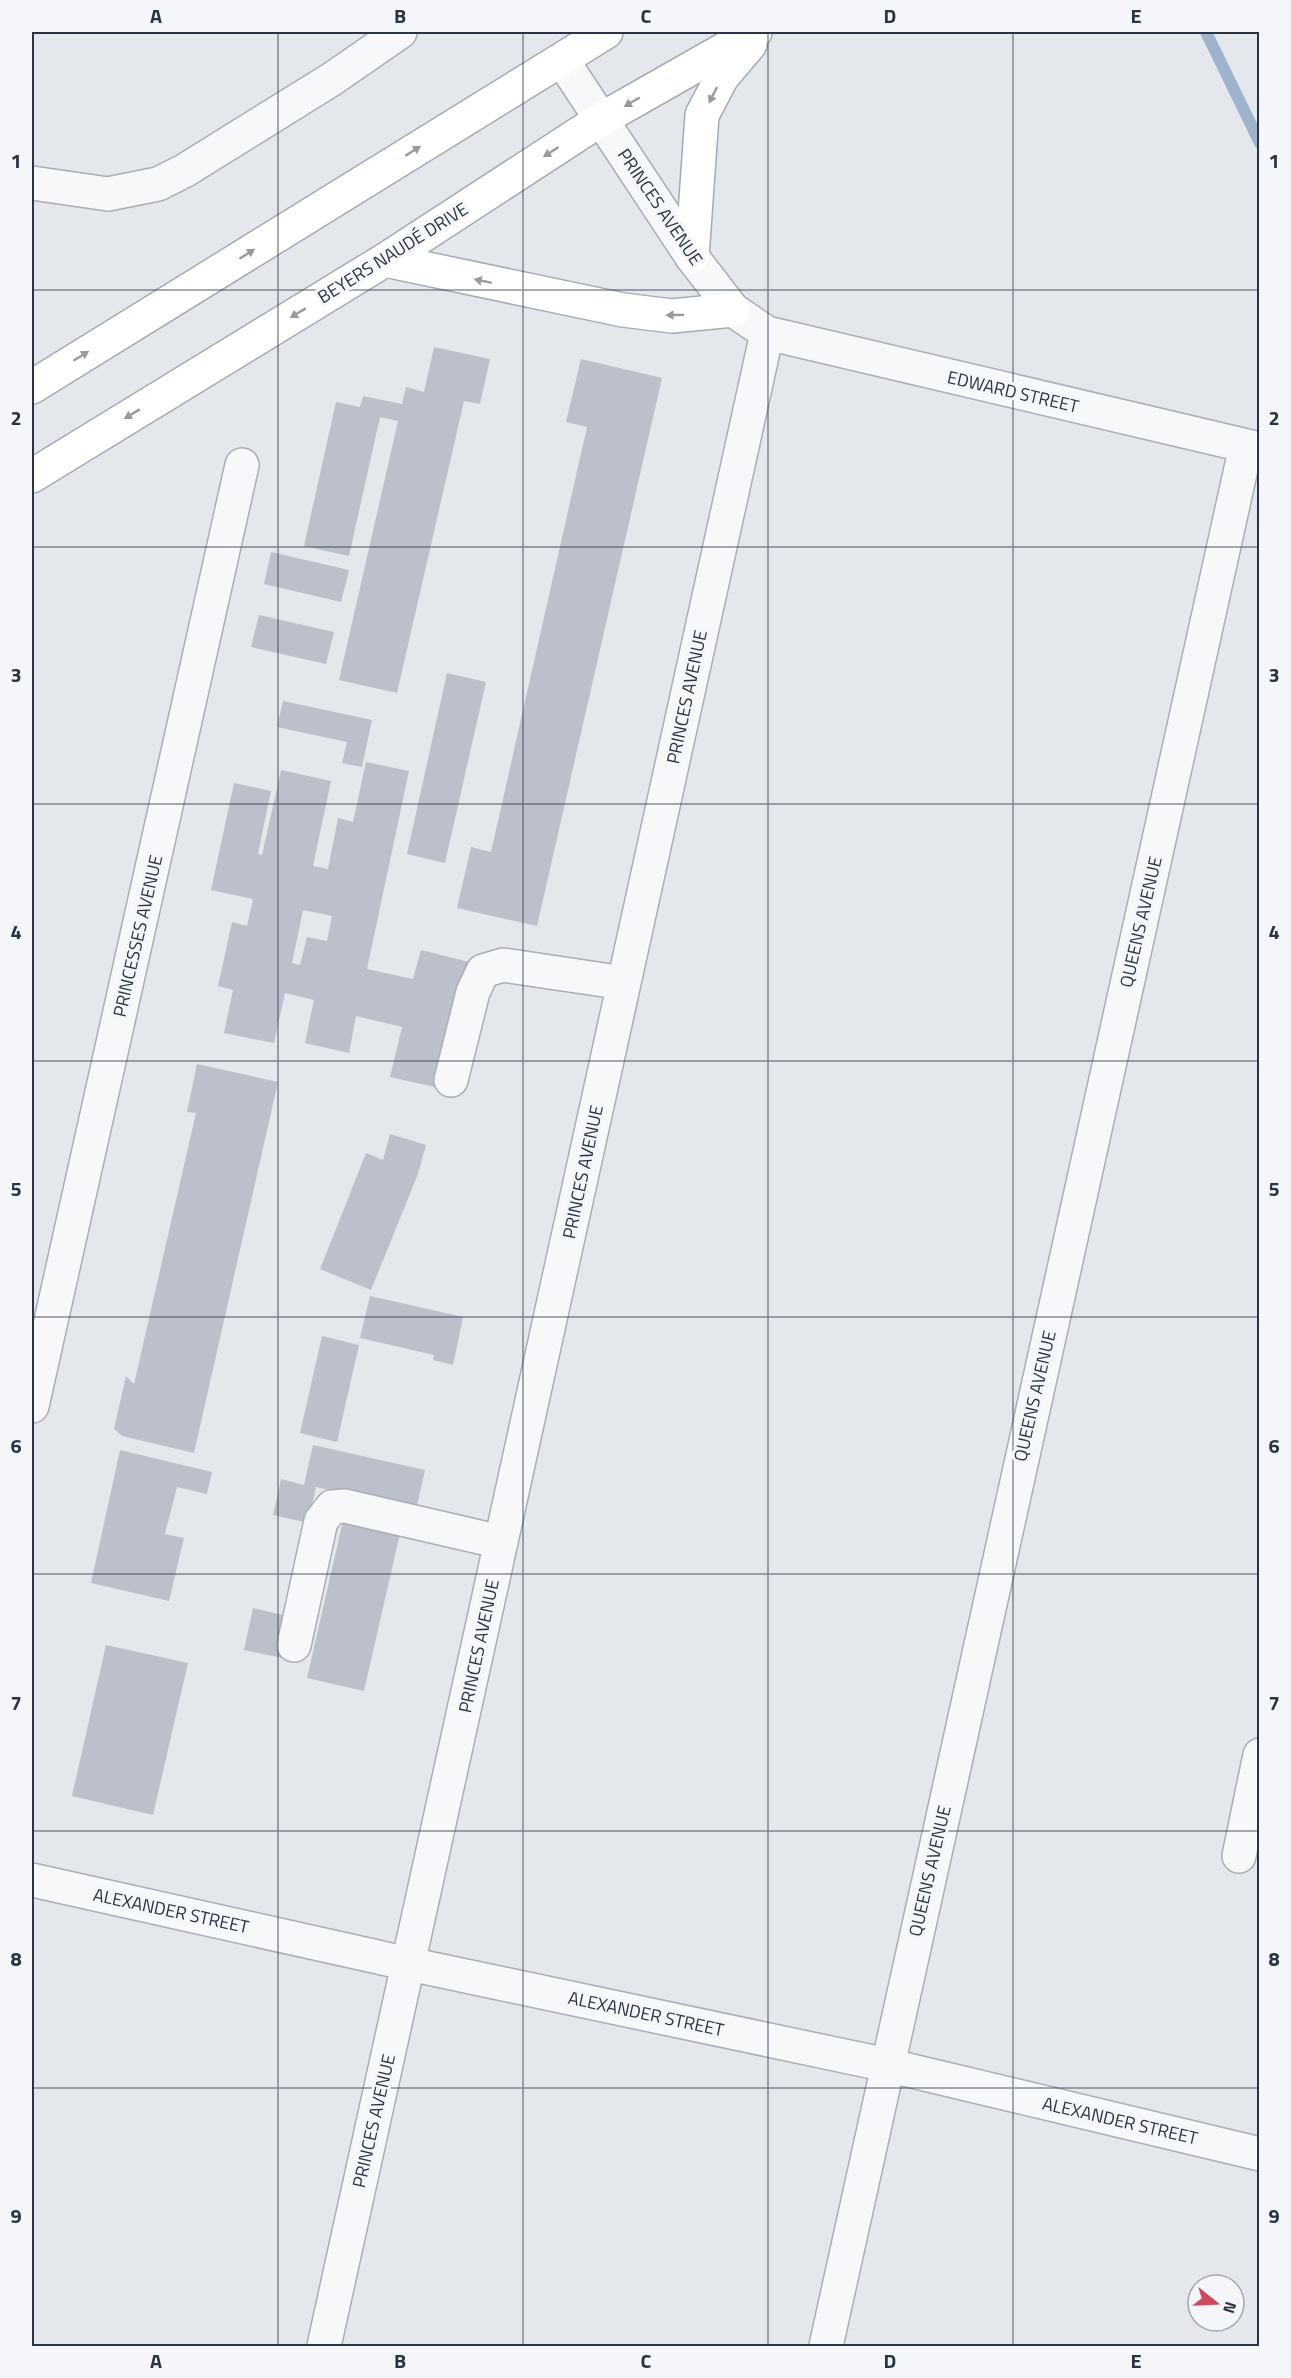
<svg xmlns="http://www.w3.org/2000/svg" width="1291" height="2378" font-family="'Titillium Web',sans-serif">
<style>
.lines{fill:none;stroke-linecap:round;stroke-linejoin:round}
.stream{stroke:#9fb4cc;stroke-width:12}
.building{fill:#bbc0ca;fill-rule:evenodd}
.minor-casing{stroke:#a9aeb7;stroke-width:36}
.major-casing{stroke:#a3abb8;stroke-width:36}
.minor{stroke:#f7f8fa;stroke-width:33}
.major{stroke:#fff;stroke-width:33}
.oneway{fill:#959aa2}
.grid{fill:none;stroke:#2b3445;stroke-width:1.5;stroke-opacity:0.55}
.labels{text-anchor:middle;stroke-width:6;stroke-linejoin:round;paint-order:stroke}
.street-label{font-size:18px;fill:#2b3445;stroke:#f4f6f9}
.neatline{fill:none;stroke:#2b3445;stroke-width:2}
.grid-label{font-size:20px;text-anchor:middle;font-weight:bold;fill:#2b3445}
</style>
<rect width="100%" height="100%" fill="#e4e7ec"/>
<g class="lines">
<path class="stream" d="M1206,32L1260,143"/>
</g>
<path class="building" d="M434,347L490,359L480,404L464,401L397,693L339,680L398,421L380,417L349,556L304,546L336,402L360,407L363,396L402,404L406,387L424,392Z
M581,359L662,378L537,926L457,908L471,847L491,852L587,427L566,422Z
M271,552L349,570L341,602L264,584Z
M259,615L334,632L326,664L251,647Z
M447,673L486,682L445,863L407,854Z
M283,701L372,720L362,767L342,763L347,742L277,727Z
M366,762L409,771L367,969L413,979L421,950L469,962L439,1088L390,1077L402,1027L356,1016L349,1053L305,1043L314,1000L285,993L274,1043L224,1033L233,990L218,986L232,922L247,926L253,899L211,890L234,783L271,791L258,854L262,855L281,770L331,781L313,866L328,869L338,818L353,822ZM303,910L332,916L327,941L307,937L300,965L292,963Z
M197,1064L278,1082L194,1453L122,1436L114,1429L126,1376L134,1384L196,1113L187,1112Z
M390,1134L426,1145L418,1174L371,1290L320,1269L366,1153L383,1160Z
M370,1296L463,1317L453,1365L433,1360L434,1355L360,1338Z
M322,1336L359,1345L337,1442L300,1433Z
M313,1445L425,1470L416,1510L316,1487L308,1523L273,1515L281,1479L304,1485Z
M120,1450L212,1472L207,1494L177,1487L165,1534L184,1538L169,1601L91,1583Z
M345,1512L402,1525L364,1691L307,1678Z
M253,1608L291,1617L282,1658L244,1650Z
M106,1645L188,1663L153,1815L72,1796Z"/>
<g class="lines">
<defs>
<path id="minor" d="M562,60L692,257L733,310L767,333L1260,449
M32,183L108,194L158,184L184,171L332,79L400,32
M451,1080L473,992L483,971L503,965L624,983
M32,1406L242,465
M294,1645L321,1521L332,1507L345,1506L501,1542
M1239,1856L1260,1755
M32,1880L409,1964L887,2065L1260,2154
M324,2346L767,333
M826,2346L1246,446"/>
<path id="major" d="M692,257L702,115L722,77L750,44
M385,260L623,310L672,316L733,310
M32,387L606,32
M32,476L385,260L600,120L755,32"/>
</defs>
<use href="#minor" class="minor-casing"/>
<use href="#major" class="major-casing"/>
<use href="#minor" class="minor"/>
<use href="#major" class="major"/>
</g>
<defs><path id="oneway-solid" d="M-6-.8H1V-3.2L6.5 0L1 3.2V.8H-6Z" transform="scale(1.5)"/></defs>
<g class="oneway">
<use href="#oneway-solid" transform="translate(713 95) rotate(117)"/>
<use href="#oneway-solid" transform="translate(632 102) rotate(150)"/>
<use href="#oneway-solid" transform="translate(413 151) rotate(-32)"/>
<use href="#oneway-solid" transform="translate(551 152) rotate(147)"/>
<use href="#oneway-solid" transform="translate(247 254) rotate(-32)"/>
<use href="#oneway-solid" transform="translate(483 281) rotate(-168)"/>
<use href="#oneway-solid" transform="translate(298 313) rotate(149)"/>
<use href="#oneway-solid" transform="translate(675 315) rotate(179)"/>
<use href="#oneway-solid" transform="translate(81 356) rotate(-32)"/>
<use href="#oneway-solid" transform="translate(132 414) rotate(149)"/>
</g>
<path class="grid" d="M278,32V2346M523,32V2346M768,32V2346M1013,32V2346M32,290H1260M32,547H1260M32,804H1260M32,1061H1260M32,1317H1260M32,1574H1260M32,1831H1260M32,2088H1260"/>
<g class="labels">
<g class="street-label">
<text transform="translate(660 207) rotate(56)" y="6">PRINCES AVENUE</text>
<text transform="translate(393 253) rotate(-32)" y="6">BEYERS NAUDÉ DRIVE</text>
<text transform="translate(1013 392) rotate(13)" y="6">EDWARD STREET</text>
<text transform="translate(687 697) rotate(-78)" y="6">PRINCES AVENUE</text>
<text transform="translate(1141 922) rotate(-77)" y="6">QUEENS AVENUE</text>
<text transform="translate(138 936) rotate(-77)" y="6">PRINCESSES AVENUE</text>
<text transform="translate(583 1172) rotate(-78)" y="6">PRINCES AVENUE</text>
<text transform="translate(1035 1396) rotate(-77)" y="6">QUEENS AVENUE</text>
<text transform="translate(479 1646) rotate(-78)" y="6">PRINCES AVENUE</text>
<text transform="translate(930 1871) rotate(-77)" y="6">QUEENS AVENUE</text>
<text transform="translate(171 1911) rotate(12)" y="6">ALEXANDER STREET</text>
<text transform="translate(646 2014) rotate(12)" y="6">ALEXANDER STREET</text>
<text transform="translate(374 2121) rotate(-77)" y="6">PRINCES AVENUE</text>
<text transform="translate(1120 2121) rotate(13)" y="6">ALEXANDER STREET</text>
</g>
</g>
<rect width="1291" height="2378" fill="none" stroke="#f4f6f9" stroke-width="66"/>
<g transform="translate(1216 2303) rotate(108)"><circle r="28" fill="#f4f6f9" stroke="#a4a8b1" stroke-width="1.5"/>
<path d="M0-4.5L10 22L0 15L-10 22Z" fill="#d1495b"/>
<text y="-9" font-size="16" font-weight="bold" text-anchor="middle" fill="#2b3445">N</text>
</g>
<rect x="33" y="33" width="1225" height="2312" class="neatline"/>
<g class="grid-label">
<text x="156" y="23">A</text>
<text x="400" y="23">B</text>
<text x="646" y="23">C</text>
<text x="890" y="23">D</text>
<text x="1136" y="23">E</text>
<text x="16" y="168">1</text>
<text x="1274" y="168">1</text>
<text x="16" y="425">2</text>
<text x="1274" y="425">2</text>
<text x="16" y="682">3</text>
<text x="1274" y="682">3</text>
<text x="16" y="939">4</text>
<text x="1274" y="939">4</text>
<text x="16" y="1196">5</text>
<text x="1274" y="1196">5</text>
<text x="16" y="1453">6</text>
<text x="1274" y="1453">6</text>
<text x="16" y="1710">7</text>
<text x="1274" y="1710">7</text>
<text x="16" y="1966">8</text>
<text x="1274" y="1966">8</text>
<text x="16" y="2223">9</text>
<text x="1274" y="2223">9</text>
<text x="156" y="2368">A</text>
<text x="400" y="2368">B</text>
<text x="646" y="2368">C</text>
<text x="890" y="2368">D</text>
<text x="1136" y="2368">E</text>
</g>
</svg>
